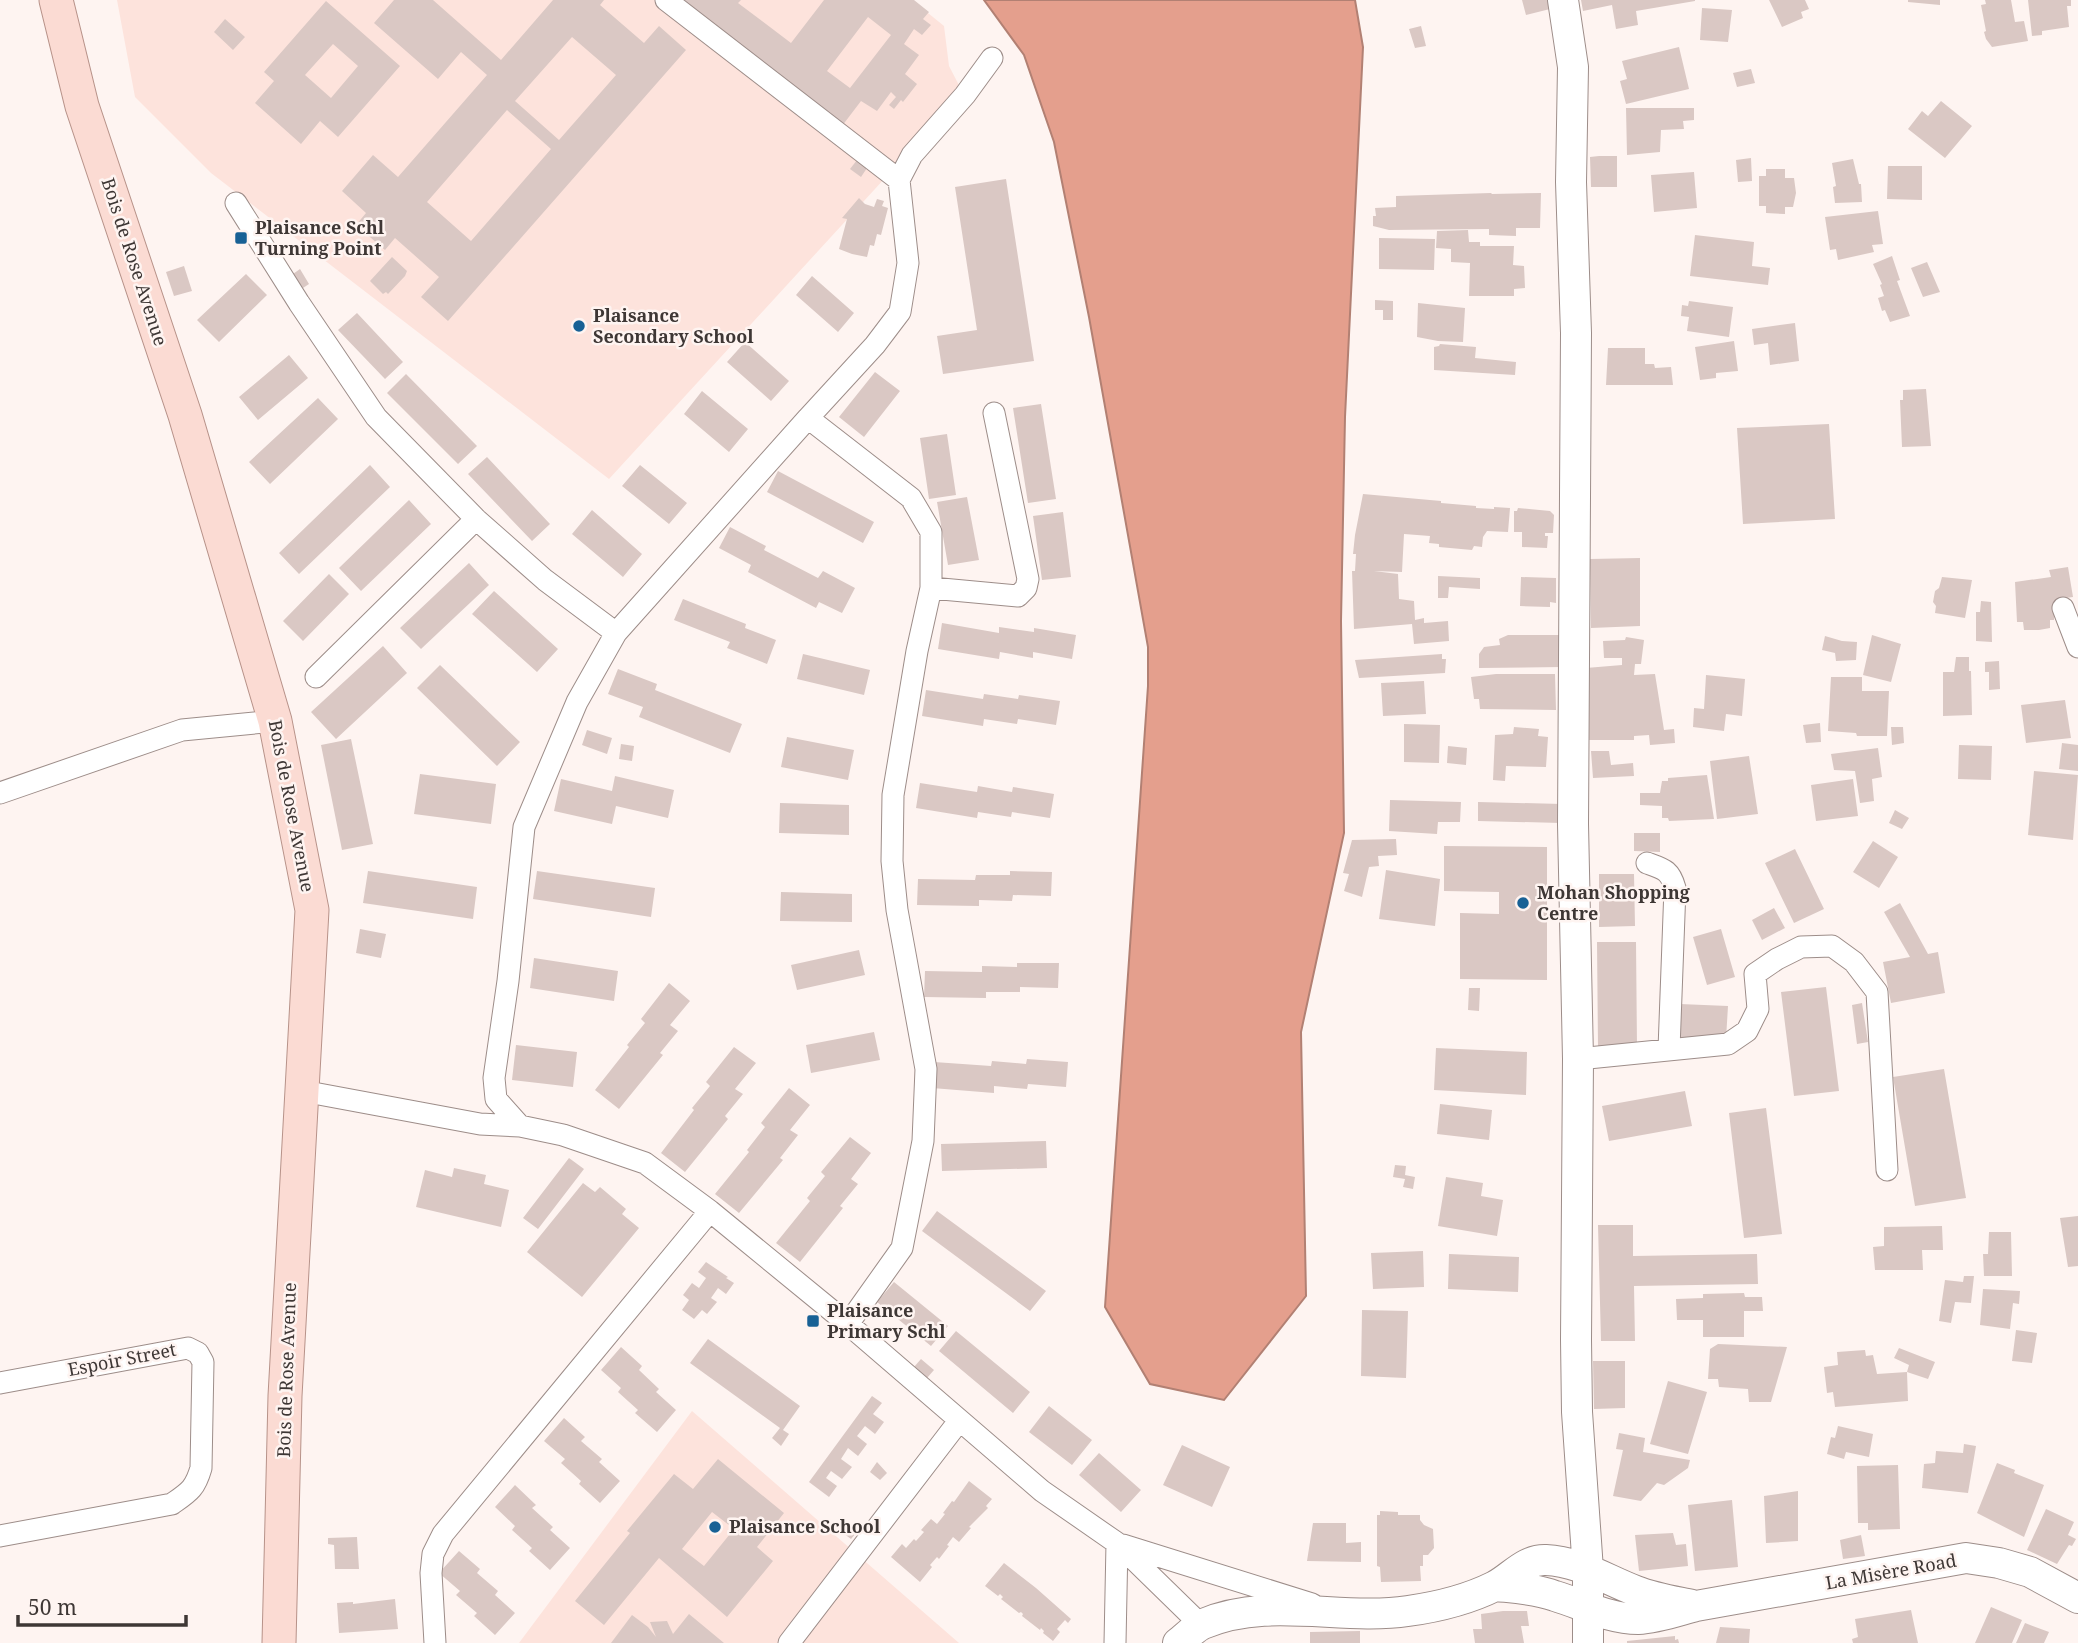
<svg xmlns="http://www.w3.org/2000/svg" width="2078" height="1643" font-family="'Noto Serif',serif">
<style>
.built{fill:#fde3dc}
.water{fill:#e49f8d;stroke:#b28073;stroke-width:2}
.building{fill:#dac8c4;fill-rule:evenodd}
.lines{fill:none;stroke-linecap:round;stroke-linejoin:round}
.minor-casing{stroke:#9d8d89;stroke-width:23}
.secondary-casing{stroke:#9d8d89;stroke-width:32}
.primary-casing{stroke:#b79289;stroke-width:35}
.minor{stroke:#fff;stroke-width:21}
.secondary{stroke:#fff;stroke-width:30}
.primary{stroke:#fbdbd3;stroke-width:33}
.poi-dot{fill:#186195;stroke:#fef4f1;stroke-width:2.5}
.labels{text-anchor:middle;stroke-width:5;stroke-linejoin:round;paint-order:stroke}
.poi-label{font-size:18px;font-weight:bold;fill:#3e3735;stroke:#fef4f1;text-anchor:start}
.street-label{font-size:18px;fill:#3e3735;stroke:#fef4f1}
</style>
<rect width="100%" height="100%" fill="#fef4f1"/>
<path class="built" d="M117,0H912L944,26L949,66L963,93L609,479L211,173L135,97Z
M692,1411L959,1643H519Z"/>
<path class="water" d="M984,0H1355L1363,47L1345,417L1341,621L1344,833L1301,1032L1306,1296L1224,1400L1150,1384L1105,1307L1148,686V647L1089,317L1054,142L1024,55Z"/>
<path class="building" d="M394,0H433L501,60L553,0H604L600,5L644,43L659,26L686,50L448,321L421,297L439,277L395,238L385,250L356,225L366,213L342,191L373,155L398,177L487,75L461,52L438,79L374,23ZM572,37L616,75L559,140L515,101ZM507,110L551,149L471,241L427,202Z
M677,0H741L738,3L791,43L824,0H914L929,12L923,19L931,25L922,35L914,29L904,44L919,55L905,74L917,84L903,102L901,100L894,109L889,105L896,97L891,92L877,111L861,101L842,126ZM868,17L891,35L850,88L827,71Z
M1522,0H1548L1550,9L1526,15Z
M1581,0H1695V1L1636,11L1638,25L1616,29L1612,5L1583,11Z
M1769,0H1805L1809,9L1801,12L1803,18L1782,27Z
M1908,0H1940V5L1908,2Z
M1985,0H2011L2015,22L2024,21L2028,41L1992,47L1986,39L1984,32L1986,31L1981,5L1986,4Z
M2028,0H2071V6H2067L2069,27L2042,31V35L2032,36Z
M326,1L400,66L338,137L320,121L301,144L255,103L274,81L264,72ZM333,44L358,66L331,98L305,75Z
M1702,8L1732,10L1728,42L1700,40Z
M225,19L245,37L233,50L214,32Z
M1421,26L1426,46L1415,48L1409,29Z
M1679,47L1689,89L1626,104L1620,81L1627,79L1622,61Z
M1751,69L1755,83L1737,87L1733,73Z
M1941,101L1972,126L1945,158L1908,129L1922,111L1928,116Z
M1626,108H1694V120L1683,121L1684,129L1661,130L1660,152L1627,155Z
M1599,156H1617V187H1591L1590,157Z
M1751,158L1752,181L1738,182L1736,160Z
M1853,159L1859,184H1861L1862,202L1835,203L1833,187L1836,186L1832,163Z
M857,160L867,168L861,177L850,169Z
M1888,166H1922V200L1887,199Z
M1766,169H1785V178H1794L1796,193L1793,207H1785V214L1766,213V206H1759V176H1766Z
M1694,172L1697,208L1654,212L1651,175Z
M1006,179L1034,361L943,374L937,336L977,330L955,187Z
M1491,193L1492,194L1541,193L1540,228H1516V236L1489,235V229L1389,230L1373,226V216H1376L1375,208L1396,207V196Z
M859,198L865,204L874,207L877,199L884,201L882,206L888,208L881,235L877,234L874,246L870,245L867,257L852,254L839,249L847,219L842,218Z
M1878,211L1883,244L1872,245L1874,252L1838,260L1836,249L1830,250L1825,217Z
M1468,230L1469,242H1480V246H1514L1513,265L1524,266L1525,288L1514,289V296H1469L1470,263L1451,262V249L1436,248L1437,231Z
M1695,235L1754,242L1752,266L1770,268L1768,285L1690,276Z
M1379,238L1435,239L1434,270L1379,269Z
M1892,256L1900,280L1897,281L1910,316L1890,322L1885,310L1882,311L1878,298L1884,296L1880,285L1882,284L1873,264Z
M392,257L407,271L405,276L388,294L386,292L383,294L370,281Z
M1927,262L1940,292L1923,297L1911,268Z
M184,266L192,291L174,296L166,272Z
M300,269L309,284L303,288L293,274Z
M246,274L267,295L219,342L197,320Z
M812,276L854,313L838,332L796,295Z
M1375,300L1393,301V320H1383V310H1375Z
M1689,301L1733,307L1729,337L1687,331L1689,317L1681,316L1682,305L1688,306Z
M1418,303L1465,308L1463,342L1438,341L1417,337Z
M357,313L403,362L385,379L338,330Z
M1795,323L1799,361L1770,365L1768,343L1754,345L1752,329Z
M1734,341L1738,371L1716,373V378L1700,380L1695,347Z
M745,342L789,381L771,401L727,362Z
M1440,344L1476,347L1475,358L1516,362L1515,375L1434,370V347L1439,346Z
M1608,348H1645V364H1654L1655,368L1671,367L1673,385H1606Z
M289,355L308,378L258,420L239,397Z
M875,372L900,391L864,437L839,417Z
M406,374L477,446L458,464L387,393Z
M1926,389L1931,446L1902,447L1900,400H1903V390Z
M702,391L748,429L729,452L684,414Z
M318,398L338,419L270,484L249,462Z
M1041,404L1056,499L1028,503L1013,408Z
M1829,424L1835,519L1743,524L1737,428Z
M947,434L956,495L929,499L920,438Z
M487,457L550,524L532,541L468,474Z
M370,465L390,487L299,574L279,553Z
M640,465L687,503L669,524L622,486Z
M778,471L874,522L863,543L767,492Z
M1363,494L1441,501V503L1476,506V508L1494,509V507L1510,508L1508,532L1487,531L1483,537L1482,547L1474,546L1472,550L1439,547V544L1429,543L1430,536L1404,534L1402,572L1374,571L1398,574L1399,599L1414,601L1415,620L1424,618V623L1448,621L1449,641L1414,644L1412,624L1354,629L1352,571H1355L1356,554H1353L1355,535Z
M967,497L979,560L948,565L937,502Z
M409,500L431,524L361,591L339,568Z
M1518,508L1550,511L1554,515L1553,533H1545V536H1548L1547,548L1522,547V532H1514V511H1517Z
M592,510L642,554L623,577L572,534Z
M1063,512L1071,577L1042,580L1033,516Z
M730,527L766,546L764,550L818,578L823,571L855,588L842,613L819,602L816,608L748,572L751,565L719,548Z
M1640,558V626L1591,628L1590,559Z
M469,563L489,585L421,649L400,628Z
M2068,567L2073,597L2058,599V609H2054V620H2050V628L2039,630H2024L2023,622H2017L2015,582L2051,577L2049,570Z
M329,574L349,594L303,641L283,621Z
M1438,576L1480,578V589L1449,587L1448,598H1438Z
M1521,577L1556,578V603L1550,602V607L1520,606Z
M1942,577L1972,580L1965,618L1935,613L1936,606L1933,602L1935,591L1939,588Z
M494,591L558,649L537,672L472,614Z
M683,599L746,624L745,628L776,640L767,664L727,648L730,642L674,620Z
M1981,601L1991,602L1992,642L1976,641V612H1980Z
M942,623L999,633V627L1034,632V628L1076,635L1072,659L1033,652V658L1000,652L999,659L938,649Z
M1508,635H1562V667L1479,668V654L1484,647L1500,645L1499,639Z
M1872,635L1901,644L1891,682L1863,675Z
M1825,636L1842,641L1857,642L1856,660L1836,661L1835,653L1822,650Z
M1626,637L1644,640L1641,664H1635L1634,675L1655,674L1664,730L1674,729L1675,743L1650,745L1649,735L1634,736V740H1584L1586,668L1622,665V658H1604L1603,641L1625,640Z
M383,646L407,673L336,739L311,712Z
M803,654L870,670L864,695L797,679Z
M1442,654V659H1446L1445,673L1359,678L1355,660Z
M1956,657H1969V671H1971L1972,715L1943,716V672H1954Z
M1999,661L2000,689L1989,690V672H1985V662Z
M440,665L520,742L497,766L417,688Z
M618,669L657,684L655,690L742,724L730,753L639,717L643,707L608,694Z
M1496,674H1555L1556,710L1480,709L1479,699H1474L1471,677Z
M1706,675L1745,679L1742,716L1726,714L1724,731L1693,727L1694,708L1704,709Z
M1831,677H1862V691H1889L1887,736H1857L1856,733L1828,731Z
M1424,681L1426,714L1383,716L1381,683Z
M926,690L983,699L984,694L1018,699L1019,695L1060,701L1056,725L1018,719L1017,724L984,719L983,726L922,716Z
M2065,700L2071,738L2026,743L2021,705Z
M1820,723L1821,742L1806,743L1803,725Z
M1404,724L1440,725L1439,763L1404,762Z
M1514,727L1539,729L1538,736L1548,737L1546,767L1506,766L1505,781L1493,780L1495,735L1513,734Z
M1891,727H1903L1904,743L1892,745Z
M587,730L612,738L607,754L582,745Z
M787,737L854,750L848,780L781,767Z
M351,739L373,844L342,850L321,745Z
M2062,743L2078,745V771L2059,769Z
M621,744L634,746L632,761L619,759Z
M1959,745L1992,746L1991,780L1958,779Z
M1448,746L1467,748L1466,765L1447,763Z
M1878,748L1882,777L1872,779L1874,801L1860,803L1855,771L1834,770L1831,754Z
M1591,751H1609L1611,765L1633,763L1634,776L1593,778Z
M1749,756L1758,814L1717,819L1710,761Z
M2034,771L2078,775L2073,840L2028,835Z
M420,774L496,784L491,824L414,814Z
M1707,775L1714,819L1669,821L1668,818H1662V806L1640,805V793H1660L1662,781H1668V778Z
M615,776L674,790L668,818L616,806L612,824L554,811L561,779L612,791Z
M1853,779L1858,816L1816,821L1811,785Z
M920,783L977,792L978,786L1012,792L1013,787L1054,794L1050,818L1012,812L1011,817L978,812L977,818L916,808Z
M1390,800L1461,802L1460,822H1438L1437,834L1389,831Z
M1478,802L1562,804L1561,823L1478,821Z
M780,803L849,805V835L779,833Z
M1895,810L1909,818L1902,829L1889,823Z
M1634,833H1660V852L1634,851Z
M1396,839L1397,855L1378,856L1379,866L1369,867L1362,897L1344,891L1349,874L1343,873L1352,840Z
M1873,841L1898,857L1879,888L1853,872Z
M1444,846L1547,847V980L1460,979V913L1499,914V892L1444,891Z
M1795,849L1824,909L1794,923L1765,863Z
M1386,870L1440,879L1435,926L1379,919Z
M368,871L477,887L473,919L363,903Z
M537,871L655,888L651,917L533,899Z
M1010,871L1052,872L1051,896L1013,895L1012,901L979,900V906L917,905L918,879L975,880L976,875H1010Z
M1599,874H1634L1635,926L1599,927Z
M781,892L852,894V922L780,921Z
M1900,903L1928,954L1938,952L1945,993L1891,1003L1883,962L1910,957L1884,912Z
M1774,908L1785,928L1762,940L1752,920Z
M360,929L386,934L381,958L356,953Z
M1721,929L1735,977L1707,985L1693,937Z
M1597,942H1636L1637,1047H1598Z
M859,950L865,975L797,990L791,965Z
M534,958L618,971L614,1001L530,988Z
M1017,963H1059L1058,988L1020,987V992H986V998L924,997L925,971L982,972V966L1017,967Z
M669,983L690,1001L670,1025L678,1031L660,1053L663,1055L619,1109L595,1090L629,1047L627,1045L645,1023L641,1019Z
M1826,987L1839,1091L1794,1096L1781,992Z
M1469,988H1480L1479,1011L1468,1010Z
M1862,1003L1868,1042L1857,1044L1852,1005Z
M1680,1004L1728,1006L1726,1039L1679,1037Z
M874,1032L880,1060L811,1073L806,1045Z
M516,1045L577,1052L573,1087L512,1080Z
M734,1047L756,1063L735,1089L743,1094L725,1116L728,1119L685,1172L661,1153L694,1110L692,1108L710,1086L706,1082Z
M1436,1048L1527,1052L1526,1095L1434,1090Z
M1027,1059L1068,1062L1066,1087L1028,1084L1027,1089L994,1086V1093L932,1088L934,1062L991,1066L992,1061L1026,1064Z
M1944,1069L1966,1198L1915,1206L1893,1077Z
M789,1088L810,1105L790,1130L798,1135L780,1158L783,1160L739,1213L715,1194L749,1152L747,1150L765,1127L761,1123Z
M1685,1091L1692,1126L1609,1141L1602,1106Z
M1440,1104L1492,1110L1489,1140L1437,1134Z
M1766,1108L1782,1234L1744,1238L1729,1113Z
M850,1137L871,1153L851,1179L858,1184L840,1206L843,1208L800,1262L776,1243L810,1201L807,1198L825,1176L821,1172Z
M1046,1141L1047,1168L942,1171L941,1144Z
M569,1158L584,1169L538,1229L523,1218Z
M1395,1165L1406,1166L1405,1175L1415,1177L1413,1189L1403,1187L1405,1179L1393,1177Z
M454,1168L486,1175L484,1184L509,1190L501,1227L416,1207L425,1170L452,1177Z
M1446,1177L1483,1183L1481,1196L1503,1200L1497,1236L1438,1226Z
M583,1183L595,1192L600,1187L626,1209L622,1214L639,1228L582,1297L527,1252Z
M937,1211L1046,1291L1030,1311L922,1231Z
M2078,1216V1266L2068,1267L2060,1218Z
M1598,1225H1633V1256L1757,1254L1758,1284L1634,1286L1635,1341H1601Z
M1942,1226L1943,1250H1922L1923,1270H1875L1873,1247L1884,1246V1227Z
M1989,1232H2011L2012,1276H1984L1983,1254H1988Z
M1423,1251L1424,1287L1373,1289L1371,1253Z
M1449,1254L1519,1257L1518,1292L1448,1289Z
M706,1262L728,1277L726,1278L734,1283L726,1294L718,1288L711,1298L717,1302L707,1314L702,1310L694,1319L682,1310L689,1300L683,1295L692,1283L699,1288L706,1278L698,1272Z
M1964,1276H1974L1971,1303L1955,1302L1951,1323L1939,1321L1945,1280L1963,1282Z
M894,1282L948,1326L931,1346L877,1302Z
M1983,1289L2020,1291L2019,1304L2013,1303L2010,1329L1980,1325Z
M1744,1293L1745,1297H1762L1763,1311H1744V1337H1703V1320H1677L1676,1299L1703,1298V1294Z
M1362,1310L1408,1311L1406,1378L1361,1376Z
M2016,1330L2037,1333L2032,1363L2012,1361Z
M956,1331L1030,1392L1013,1413L939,1351Z
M708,1339L800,1406L783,1430L789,1434L781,1446L772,1438L780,1428L690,1363Z
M1718,1344L1787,1347L1771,1402H1749L1748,1389L1719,1387L1718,1379H1708L1710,1349Z
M621,1347L642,1366L639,1370L659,1389L656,1392L676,1410L657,1432L635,1413L638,1410L618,1392L621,1388L601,1370Z
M1899,1348L1935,1362L1928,1379L1907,1372L1909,1365L1894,1358Z
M1865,1350L1866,1356L1873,1355L1877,1374L1907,1372L1908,1401L1835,1407L1833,1392L1827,1393L1824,1367L1838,1365L1837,1352Z
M921,1359L934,1370L927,1378L914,1367Z
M1593,1361H1625V1408L1594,1409Z
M1668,1381L1707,1392L1688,1454L1650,1444Z
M872,1396L882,1403L873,1414L884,1422L875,1434L865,1426L857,1436L867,1444L858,1456L848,1448L841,1459L852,1467L842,1479L831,1471L826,1478L837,1486L829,1497L809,1482Z
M1049,1406L1092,1440L1072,1465L1029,1432Z
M564,1418L585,1437L581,1441L602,1459L599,1462L620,1481L600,1503L579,1484L581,1481L561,1463L565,1459L544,1441Z
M1838,1426L1873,1434L1869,1457L1846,1452L1844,1459L1827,1454L1831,1437L1835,1438Z
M1619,1433L1645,1438L1643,1452L1690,1460L1688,1468L1664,1485L1657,1483L1641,1501L1613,1496L1623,1450L1616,1449Z
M1964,1444L1976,1446L1968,1493L1922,1488L1924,1464L1935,1463L1936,1451L1963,1453Z
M1182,1445L1230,1467L1212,1507L1163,1485Z
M1099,1453L1141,1490L1121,1512L1079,1475Z
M718,1459L784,1513L757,1547L773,1561L727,1617L659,1558L604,1625L575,1601L630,1533L627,1531L674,1474L693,1489ZM712,1512L734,1529L704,1566L682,1549Z
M877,1462L887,1473L880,1480L870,1472Z
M1997,1463L2015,1470L2014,1473L2044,1485L2024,1537L1977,1513Z
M1898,1465L1900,1529L1868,1530V1523H1858L1857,1466Z
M969,1481L992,1499L986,1506L988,1508L969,1527L971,1528L959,1542L953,1537L947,1545L949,1546L939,1559L937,1557L930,1565L932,1567L920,1582L891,1557L902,1544L906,1548L914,1539L916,1541L924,1532L921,1530L931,1519L937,1524L945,1514L943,1513L952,1501L954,1502Z
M515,1485L536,1505L532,1508L553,1527L550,1530L570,1548L550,1570L529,1551L532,1548L512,1530L515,1526L495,1507Z
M1798,1491V1541L1766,1543L1764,1496Z
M1732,1500L1738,1567L1695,1571L1688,1505Z
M2046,1509L2074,1522L2068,1535L2076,1539L2072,1546L2069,1545L2057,1564L2027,1550Z
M1380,1511L1398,1512V1515H1420V1520L1424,1525L1433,1529L1434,1548L1428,1555H1423V1566H1420L1421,1581L1381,1582L1380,1567L1377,1566V1515H1380Z
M840,1520L856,1533L851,1539L835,1527Z
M1313,1523H1346V1543L1361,1542V1562L1307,1561Z
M1673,1533L1676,1545L1686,1544L1688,1566L1639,1571L1635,1535Z
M1861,1535L1865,1556L1843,1559L1840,1540Z
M357,1537L359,1569H335L334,1545L328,1544V1538Z
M459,1551L480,1569L477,1573L498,1591L495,1595L515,1613L495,1635L474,1616L477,1613L456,1595L460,1591L439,1573Z
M1004,1563L1036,1588L1071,1619L1068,1623L1065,1620L1057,1629L1060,1632L1053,1641L1043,1633L1044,1631L1041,1628L1040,1630L1022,1616L1023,1614L1021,1612L1019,1613L1001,1599L1003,1597L1000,1594L998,1596L985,1586Z
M395,1599L398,1629L339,1633L337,1603L353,1602V1604Z
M1991,1607L2022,1620L2012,1643H1975Z
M1911,1610L1918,1643H1853L1852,1639L1858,1637L1855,1619Z
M1503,1611H1527L1529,1626H1521L1524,1643H1475L1473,1629H1482L1481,1614Z
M689,1614L724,1643H611L632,1615L648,1627L656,1637L650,1622L667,1621L673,1634Z
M2025,1623L2049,1632L2044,1643H2016Z
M1720,1627L1750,1629L1749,1643H1716Z
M1360,1631V1643H1310V1632Z
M1675,1636V1640L1678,1639L1679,1643H1627V1641Z"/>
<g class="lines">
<defs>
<path id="minor" d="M666,0L899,180
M236,203L299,303L376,417L476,519L545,580L616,633
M808,418L875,345L900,312L908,263L899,180L912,155L965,95L992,58
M931,588L1018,596L1026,588L1028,579L994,413
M2063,608L2078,647
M316,677L476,519
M0,793L182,730L275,721
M1647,863C1664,869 1670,870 1675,888L1669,1049
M1578,1059L1728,1044L1747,1031L1758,1009L1755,974L1777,959L1801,947L1832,946L1854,962L1877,992L1887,1170
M308,1092L480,1124L520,1126
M848,1324L902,1248L923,1141L926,1069L897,910L892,861L893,795L917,651L931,588V532L911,498L808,418L616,633L577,702L524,827L508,981L494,1078L496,1099L520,1126L563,1135L645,1163L710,1211L848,1324L1042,1491L1117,1543L1201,1625
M0,1383L188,1348L198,1353L203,1362L201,1468C195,1489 189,1492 172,1504L0,1536
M1123,1545L1312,1604
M435,1643L431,1573L433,1554L443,1534L710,1211
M789,1643L959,1421
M1115,1643L1117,1543"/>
<path id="secondary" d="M1563,0L1573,67L1571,182L1576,333L1573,824L1578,1059L1576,1340L1577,1412L1588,1570V1643
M1496,1586C1515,1588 1536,1589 1555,1596C1582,1604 1609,1619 1638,1619C1658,1618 1677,1611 1696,1606L1966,1558L1999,1563L2030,1572L2078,1598
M1178,1643C1186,1637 1194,1628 1203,1624C1268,1596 1341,1621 1408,1611C1437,1607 1469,1599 1495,1586C1512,1577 1525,1559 1546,1560C1578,1561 1607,1580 1636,1591C1654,1598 1673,1601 1692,1605"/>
<path id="primary" d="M56,0L82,106L185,415L275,721L312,910L285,1396L279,1643"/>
</defs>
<use href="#minor" class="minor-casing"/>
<use href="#secondary" class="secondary-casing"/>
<use href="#primary" class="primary-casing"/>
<use href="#minor" class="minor"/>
<use href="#secondary" class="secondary"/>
<use href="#primary" class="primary"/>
</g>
<g class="poi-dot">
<rect x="234" y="231" width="14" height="14" rx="3.5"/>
<circle cx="579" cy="326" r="7"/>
<circle cx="1523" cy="903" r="7"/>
<rect x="806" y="1314" width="14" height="14" rx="3.5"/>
<circle cx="715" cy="1527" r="7"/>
</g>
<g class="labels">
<g class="poi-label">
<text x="255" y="234">Plaisance Schl<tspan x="255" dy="21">Turning Point</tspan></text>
<text x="593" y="322">Plaisance<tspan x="593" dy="21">Secondary School</tspan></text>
<text x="1537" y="899">Mohan Shopping<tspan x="1537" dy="21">Centre</tspan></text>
<text x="827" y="1317">Plaisance<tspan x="827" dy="21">Primary Schl</tspan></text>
<text x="729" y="1533">Plaisance School</text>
</g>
<g class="street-label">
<text transform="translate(134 262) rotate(72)" y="6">Bois de Rose Avenue</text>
<text transform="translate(291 806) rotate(79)" y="6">Bois de Rose Avenue</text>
<text transform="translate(122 1360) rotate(-11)" y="6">Espoir Street</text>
<text transform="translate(287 1370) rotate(-88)" y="6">Bois de Rose Avenue</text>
<text transform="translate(1891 1572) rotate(-10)" y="6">La Misère Road</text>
</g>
</g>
<path d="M18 1615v10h168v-10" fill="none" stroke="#3e3735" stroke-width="3.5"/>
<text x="28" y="1615" font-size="21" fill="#3e3735" stroke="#fef4f1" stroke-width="5" paint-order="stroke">50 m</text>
</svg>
